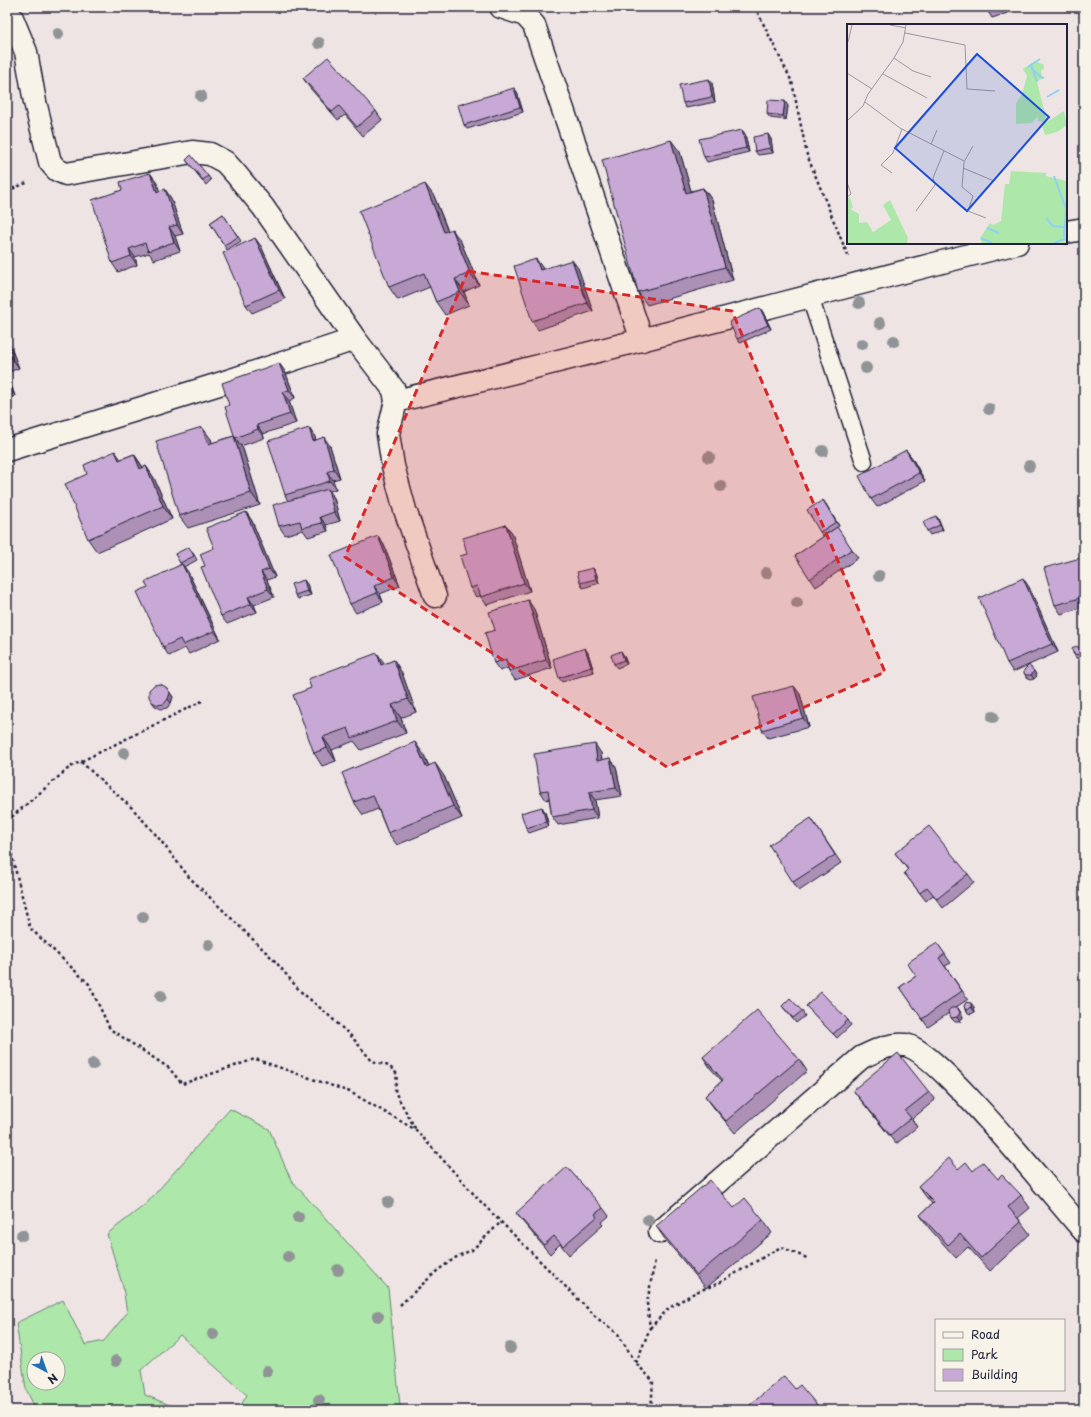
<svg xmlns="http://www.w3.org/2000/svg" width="1091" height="1417" font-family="'Playpen Sans',sans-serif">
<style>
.green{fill:#aee7aa;stroke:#688472;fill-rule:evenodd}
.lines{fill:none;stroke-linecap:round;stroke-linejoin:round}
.lane-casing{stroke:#22223b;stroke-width:19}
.street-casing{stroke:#22223b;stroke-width:25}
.path{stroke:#22223b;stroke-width:2.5;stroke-dasharray:3 3;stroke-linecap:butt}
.lane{stroke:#f7f3e8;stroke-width:16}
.street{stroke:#f7f3e8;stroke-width:22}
.tree{fill:#919496}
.wall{fill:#ac90b6;stroke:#22223b}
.shaded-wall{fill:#8c7694;stroke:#22223b}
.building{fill:#c8a8d4;stroke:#22223b}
.marked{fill:#d62828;fill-opacity:0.2;stroke:#d62828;stroke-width:3;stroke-dasharray:8 5;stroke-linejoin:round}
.inset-river{fill:none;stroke:#90d0f1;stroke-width:2}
.inset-road{fill:none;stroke:#9c96a0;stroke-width:1}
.view{fill:#1d4ed8;fill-opacity:0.15;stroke:#1d4ed8;stroke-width:2}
.inset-edge{fill:none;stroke:#22223b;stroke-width:2}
</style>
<rect width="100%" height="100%" fill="#eee4e4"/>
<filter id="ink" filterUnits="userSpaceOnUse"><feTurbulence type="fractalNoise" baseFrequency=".025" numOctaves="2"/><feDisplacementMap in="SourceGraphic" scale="8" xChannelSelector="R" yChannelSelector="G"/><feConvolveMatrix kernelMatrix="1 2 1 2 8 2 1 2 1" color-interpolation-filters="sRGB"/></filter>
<g filter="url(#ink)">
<path class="green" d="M230,1109L269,1129L291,1180L388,1288L400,1405L403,1410H238L247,1395L180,1335L141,1370L145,1395L182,1410H36L26,1389L16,1323L63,1300L85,1345L104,1341L127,1313L123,1287L107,1234L146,1204ZM34,1359H58V1383H34Z"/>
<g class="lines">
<defs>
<path id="lane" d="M810,297L864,462"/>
<path id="street" d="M501,7L525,15L534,25L642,340
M7,16L12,18L26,52L35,102L50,162L57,170L66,174L192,152L210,154L225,162L235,173L263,207L355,339L394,390L396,401L388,434L393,466L405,510L435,596
M1066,232L1084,229
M396,401C604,352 810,295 1017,243
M7,450L219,384L355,339
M660,1232L862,1057C876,1051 889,1043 905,1045C937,1049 1056,1200 1084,1231"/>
</defs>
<use href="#lane" class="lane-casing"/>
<use href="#street" class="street-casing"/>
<path class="path" d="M755,7L792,82L807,155L848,256
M7,191L29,182
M81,762L132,808L157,836L189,877L275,961L300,991L325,1012L352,1037L372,1061L389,1066L397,1074L395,1092L416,1130
M7,821L70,767L202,701
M7,836L30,928L89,984L110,1029L169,1068L182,1084L255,1059L350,1092L416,1130L481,1202L597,1318L618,1334L636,1363L653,1381L651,1410
M400,1305L438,1270L458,1256L472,1250L501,1222
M650,1328L669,1308L696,1292L717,1284L781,1247L809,1259
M636,1363L650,1328L647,1303L655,1260"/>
<use href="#lane" class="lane"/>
<use href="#street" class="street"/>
</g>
<g class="tree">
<circle cx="58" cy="34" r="6"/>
<circle cx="319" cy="43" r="6"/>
<circle cx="201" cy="96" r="6"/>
<circle cx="859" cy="303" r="6"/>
<circle cx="880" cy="323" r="6"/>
<circle cx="894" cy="341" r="6"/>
<circle cx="862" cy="344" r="6"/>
<circle cx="866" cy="368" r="6"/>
<circle cx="989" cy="409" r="6"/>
<circle cx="823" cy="451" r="6"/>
<circle cx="709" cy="457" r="6"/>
<circle cx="1029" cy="466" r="6"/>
<circle cx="721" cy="486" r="6"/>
<circle cx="766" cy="573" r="6"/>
<circle cx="879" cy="576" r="6"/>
<circle cx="797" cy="603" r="6"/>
<circle cx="993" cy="717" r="6"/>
<circle cx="124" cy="753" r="6"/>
<circle cx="143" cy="917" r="6"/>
<circle cx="209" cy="945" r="6"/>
<circle cx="161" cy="996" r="6"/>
<circle cx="93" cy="1064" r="6"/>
<circle cx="388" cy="1202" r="6"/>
<circle cx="298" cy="1217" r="6"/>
<circle cx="648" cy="1220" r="6"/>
<circle cx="22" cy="1235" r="6"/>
<circle cx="288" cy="1257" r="6"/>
<circle cx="338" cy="1270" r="6"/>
<circle cx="378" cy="1316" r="6"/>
<circle cx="213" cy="1334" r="6"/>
<circle cx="510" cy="1348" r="6"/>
<circle cx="116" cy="1361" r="6"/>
<circle cx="267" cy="1371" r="6"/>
<circle cx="319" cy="1400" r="6"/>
</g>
<path class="wall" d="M972,7H1026L992,18L985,7L975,11Z
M303,78L376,111L382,120L363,136L345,115L338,120L309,87Z
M709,79L712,83L715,102L686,108L683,103Z
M514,88L517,92L523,112L467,129L464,125Z
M788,106L786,120L770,118L767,114Z
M742,130L745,134L749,152L707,162L704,157Z
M771,139L773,153L758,155L755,151Z
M680,152L691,191L703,188L712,200L733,280L647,305L638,292Z
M186,160L208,176L211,180L206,185Z
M150,173L156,181L159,191L171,198L183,234L175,236L180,251L154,260L149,253L135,257L137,265L118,272L112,263L122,190Z
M434,196L448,231L461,242L479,285L464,292L469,305L445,315L436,302L430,287L398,300L389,287Z
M223,214L241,241L227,250L210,223Z
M261,246L285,299L252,313L246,305Z
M536,259L543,270L578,268L593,311L538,330L532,321Z
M760,308L763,312L771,329L740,343L737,339Z
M7,341L9,343L19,368L7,373Z
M285,371L295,398L289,401L296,423L263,434L264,438L241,446L235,438L229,405Z
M7,374L15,396L7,399Z
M309,428L315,437L316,440L330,446L340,478L333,480L336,489L330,491L334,498L340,521L326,525L328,531L308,537L303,530L285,535L279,526L288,501L285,495Z
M234,436L243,449L260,505L188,528L179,516L211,439L212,443Z
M906,450L912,458L925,481L877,507L871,499Z
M134,454L143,467L146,466L154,478L172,519L97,552L88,539L121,459Z
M823,500L839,526L837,528L858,558L816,587L795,556L836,528L823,536L820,532Z
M246,512L252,521L275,577L267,580L274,597L254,605L257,612L227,624L221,616L214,548Z
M936,516L939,520L943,530L930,535L927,531Z
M506,525L512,533L530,591L487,605L480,596L476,597L470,588L467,554Z
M378,536L384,545L400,586L380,594L383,602L356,613L350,604Z
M192,551L197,560L184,567L188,572L220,639L189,654L185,648L169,656L163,647L148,587L181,564L175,554Z
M1084,557V607L1061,614L1055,605Z
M596,572L599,583L583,588L580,583Z
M307,584L311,595L298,599L295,595Z
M1029,587L1058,652L1013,672L1007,663Z
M534,609L552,668L515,680L509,671L508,668L500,671L494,663L495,630Z
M585,648L588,653L594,672L562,682L559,678Z
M1080,648L1083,652V657L1080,659L1076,658L1073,653Z
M621,651L624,656L627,664L617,668L614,664Z
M377,653L385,664L394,660L402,673L416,712L401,718L406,733L361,750L354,741L332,750L336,761L322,766L314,753L311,688Z
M1024,673L1037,676L1034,679L1030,680L1027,678Z
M166,687L173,697L171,703L167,708L161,709L155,706L152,702Z
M800,694L809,727L768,738L762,730Z
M601,753L602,760L610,758L616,767L622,796L595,800L598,818L558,825L552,817L549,799L546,800L540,791Z
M424,755L429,766L444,776L462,818L397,845L388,833L378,809L363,815L354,802Z
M542,807L545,812L549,826L529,833L526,828Z
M811,818L841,863L799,891L793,882Z
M895,853L968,874L974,882L943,908L933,895L926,901L904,873L908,870Z
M937,943L951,963L945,966L968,999L955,1008H958L961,1013L963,1017L960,1022H955L952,1019L949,1015V1013L928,1027L900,987L916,976Z
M782,1006L802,1011L805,1016L796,1023Z
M806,1006L848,1020L851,1025L837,1038L810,1010Z
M964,1006L974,1007L975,1012L971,1014L968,1013Z
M703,1057L799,1059L807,1071L735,1133L714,1108L705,1096L722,1081L711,1069Z
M853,1090L929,1092L935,1100L912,1119L917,1127L896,1144L859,1098Z
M958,1169L973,1171L998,1179L1021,1195L1030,1208L1018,1218L1030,1234L990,1271L968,1247L956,1258L929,1228L920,1215L932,1204L927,1198L918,1186Z
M603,1208L609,1216L601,1223L603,1225L569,1255L560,1244L550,1254L522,1221L516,1213Z
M734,1208L763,1220L772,1233L706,1288L664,1238L656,1226Z
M795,1389L817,1405L820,1410H744Z"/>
<path class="shaded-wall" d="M709,79L712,83L715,102L712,97Z
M514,88L517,92L523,112L520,107Z
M785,101L788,106L786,120L783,116Z
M742,130L745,134L749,152L746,148Z
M768,134L771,139L773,153L770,148Z
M671,140L680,152L695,205L686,193Z
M150,173L156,181L163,200L157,192Z
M425,184L434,196L453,245L444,232Z
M703,188L712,200L733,280L725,267Z
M165,189L171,198L183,234L177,225Z
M169,227L175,236L180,251L174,242Z
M452,229L461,242L479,285L470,273Z
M255,238L261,246L285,299L279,290Z
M129,249L135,257L137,265L131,256Z
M536,259L542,267L546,279L540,270Z
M572,260L578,268L593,311L587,303Z
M455,279L464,292L469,305L460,292Z
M760,308L763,312L771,329L768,325Z
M7,341L9,343L19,368L10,356L7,348Z
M279,363L285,371L295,398L289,390Z
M7,374L15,396L7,384Z
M283,392L289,401L296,423L290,414Z
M257,425L263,434L264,438L258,429Z
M202,427L211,439L217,457L208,444Z
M309,428L315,437L319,450L313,441Z
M234,436L243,449L260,505L251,493Z
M324,437L330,446L340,478L334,469Z
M906,450L912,458L925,481L919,473Z
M115,451L124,464L119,460Z
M134,454L142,466L149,481L140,469Z
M146,466L154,478L172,519L163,506Z
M327,472L333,480L336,489L330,481Z
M328,489L334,498L340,521L334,512Z
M823,500L826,504L839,526L836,522Z
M246,512L252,521L275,577L269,569Z
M936,516L939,520L943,530L940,525Z
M320,517L326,525L328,531L322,523Z
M506,525L512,533L530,591L524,583Z
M378,536L384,545L400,586L394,577Z
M182,564L188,572L220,639L214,631Z
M593,568L596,572L599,583L596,579Z
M261,572L267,580L274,597L268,589Z
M1023,578L1029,587L1058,652L1052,644Z
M304,580L307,584L311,595L307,591Z
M374,586L380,594L383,602L377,593Z
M248,597L254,605L257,612L251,604Z
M528,600L534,609L552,668L546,660Z
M585,648L588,653L594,672L591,667Z
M1080,648L1083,652V657L1080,653Z
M621,651L624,656L627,664L624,660Z
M377,653L386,666L381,665Z
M394,660L402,673L416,712L408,699Z
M1034,671L1037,676L1034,679L1031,675Z
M794,686L800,694L809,727L803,718Z
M166,687L173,697L171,703L168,699Z
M392,705L401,718L406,733L397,721Z
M323,737L332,750L336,761L327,748Z
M415,742L424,755L435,780L426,767Z
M595,744L601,753L603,769L597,761Z
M610,758L616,767L622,796L616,788Z
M435,763L444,776L462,818L453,806Z
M589,792L595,800L598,818L592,810Z
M542,807L545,812L549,826L546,822Z
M971,1003L974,1007L975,1012L971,1007Z
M958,1008L961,1013L963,1017L960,1022L957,1017Z"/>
<path class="building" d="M985,7H992L986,9Z
M328,57L376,111L357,127L339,106L332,112L303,78Z
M709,79L712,97L683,103L679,85Z
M514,88L520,107L464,125L458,105Z
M768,100L785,101L783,116L767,114Z
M742,130L746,148L704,157L699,139Z
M768,134L770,148L755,151L753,137Z
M671,140L686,193L703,188L725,267L638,292L602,160Z
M191,155L208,176L203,180L186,160Z
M150,173L157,192L165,189L177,225L169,227L174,242L148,251L145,243L129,249L131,256L112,263L92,200L122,190L120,182Z
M425,184L444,232L452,229L470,273L455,279L460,292L436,302L424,273L389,287L359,211Z
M223,214L238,237L224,245L210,223Z
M255,238L279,290L246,305L223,253Z
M536,259L540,270L572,260L587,303L532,321L514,266Z
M760,308L768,325L737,339L729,322Z
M7,348L10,356L7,357Z
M279,363L289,390L283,392L290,414L257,425L258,429L235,438L225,407L229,405L222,383Z
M202,427L208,444L234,436L251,493L179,516L156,441Z
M309,428L313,441L324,437L334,469L327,472L330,481L285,495L268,441Z
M906,450L919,473L871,499L859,476Z
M115,451L119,460L134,454L140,469L146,466L163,506L88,539L65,484L87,474L84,465Z
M328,489L334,512L320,517L322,523L302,528L300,521L279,526L273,505Z
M823,500L836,522L820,532L807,510Z
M246,512L269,569L261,572L268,589L248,597L251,604L221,616L201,567L205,566L200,554L214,548L206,528Z
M936,516L940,525L927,531L923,522Z
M506,525L524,583L481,597L477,586L470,588L460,556L467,554L463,538Z
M837,527L852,549L810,579L795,556Z
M378,536L394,577L374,586L377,593L350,604L331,555Z
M189,547L194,556L180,563L175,554Z
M1084,557V597L1055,605L1044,568Z
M182,564L214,631L183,645L180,639L163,647L137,592L148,587L145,582Z
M593,568L596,579L580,583L577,572Z
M1023,578L1052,644L1007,663L979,598Z
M304,580L307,591L295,595L291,584Z
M528,600L546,660L509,671L506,659L494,663L485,633L495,630L489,612Z
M1076,646L1080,648V653L1077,655L1073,653L1072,649Z
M585,648L591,667L559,678L553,659Z
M621,651L624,660L614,664L611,655Z
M377,653L381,665L394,660L408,699L392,705L397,721L352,738L348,728L323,737L327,748L314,753L293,695L311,688L308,679Z
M1029,665L1034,671L1031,675H1026L1024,673V670Z
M160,684L166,687L170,693L168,699L164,704L158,705L152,702L149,697V690L154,685Z
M794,686L803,718L762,730L753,697Z
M415,742L426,767L435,763L453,806L388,833L373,795L354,802L342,773Z
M595,744L597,761L610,758L616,788L589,792L592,810L552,817L548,790L540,791L534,754Z
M542,807L546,822L526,828L521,813Z
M811,818L835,855L793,882L769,845Z
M929,826L968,874L937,899L927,887L920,893L904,873L908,869L895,853Z
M937,943L945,954L939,958L962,991L922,1019L900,987L916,976L907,963Z
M821,992L848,1020L833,1034L806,1006Z
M790,998L802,1011L793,1018L782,1006Z
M966,1002L971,1003V1007L968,1010L965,1009L964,1006Z
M1084,1005V1014L1080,1008Z
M951,1008H958L960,1013L957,1017L952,1018L949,1015L948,1011Z
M757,1010L799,1059L726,1121L705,1096L723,1080L703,1057Z
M898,1053L929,1092L905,1111L911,1118L890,1135L853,1090Z
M949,1158L958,1169L966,1162L973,1171L983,1162L998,1179L1002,1175L1021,1195L1008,1207L1021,1222L981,1258L960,1234L948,1245L920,1215L934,1202L918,1186Z
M567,1167L603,1208L595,1214L597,1217L563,1246L554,1236L544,1245L516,1213Z
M710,1180L734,1208L745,1198L763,1220L697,1275L656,1226Z
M784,1376L795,1389L800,1385L817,1405L811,1410H744Z"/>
</g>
<path class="marked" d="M468,271L732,311L885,672L667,767L345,557Z"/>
<g transform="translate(847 24)">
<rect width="220" height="220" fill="#eee4e4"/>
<path d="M188,37L197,41V45L194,46L195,54L190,58L199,93L196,98L191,97V92L185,99L169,100V79L175,70L180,52L176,45ZM217,87L220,101L210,108L198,111L195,101ZM164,147L199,149V152L220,157V219H135L133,214L143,199L146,201L154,197L158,160H162ZM3,173L6,184L3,185L12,190V199L20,198L26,208L44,196L36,181L43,176L61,214L60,219H0V174Z" fill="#aee7aa"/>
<path class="inset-river" d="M184,41L190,58M181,43L193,35M186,46L195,54L197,53M200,73L212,66M207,152L219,185M199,194L206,202L217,203M140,204L152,209M217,213L220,172M134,214L145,219M207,219L220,214"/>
<path class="inset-road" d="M43,1L59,4M58,9L118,21L120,65L148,67M1,18L5,1M47,34L66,47L84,53M0,49L25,65M36,50L80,74M18,78L53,104L117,137M0,97L16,82L21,70L47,34L56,18L59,1M84,120L90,106M126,122L117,138L115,163L126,172L121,187L139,194M116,144L147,157M45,149L34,141L46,129L55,105M0,158L4,170L0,173M69,187L88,161L86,154L97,127"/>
<path class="view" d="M130,30L202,93L120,187L48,124Z"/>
<rect width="220" height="220" class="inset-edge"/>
</g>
<rect width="1091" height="1417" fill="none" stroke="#f7f3e8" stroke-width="24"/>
<rect x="12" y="12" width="1067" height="1393" fill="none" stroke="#22223b" stroke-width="1.5" filter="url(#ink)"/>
<rect x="935" y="1319" width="130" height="72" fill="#f7f3e8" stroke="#a29fa3"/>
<rect x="943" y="1332" width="20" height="6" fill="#f7f3e8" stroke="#a29fa3"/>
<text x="971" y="1339" font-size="12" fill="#22223b">Road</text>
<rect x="943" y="1349" width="20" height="12" fill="#aee7aa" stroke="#a29fa3"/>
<text x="971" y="1359" font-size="12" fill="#22223b">Park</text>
<rect x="943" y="1369" width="20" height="12" fill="#c8a8d4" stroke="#a29fa3"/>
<text x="971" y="1379" font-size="12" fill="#22223b">Building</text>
<g transform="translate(46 1371) rotate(139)"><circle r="19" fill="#f7f3e8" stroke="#a29fa3"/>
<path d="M0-3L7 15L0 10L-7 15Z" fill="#1f6fb2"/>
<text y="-6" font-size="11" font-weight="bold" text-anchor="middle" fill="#22223b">N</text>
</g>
</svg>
